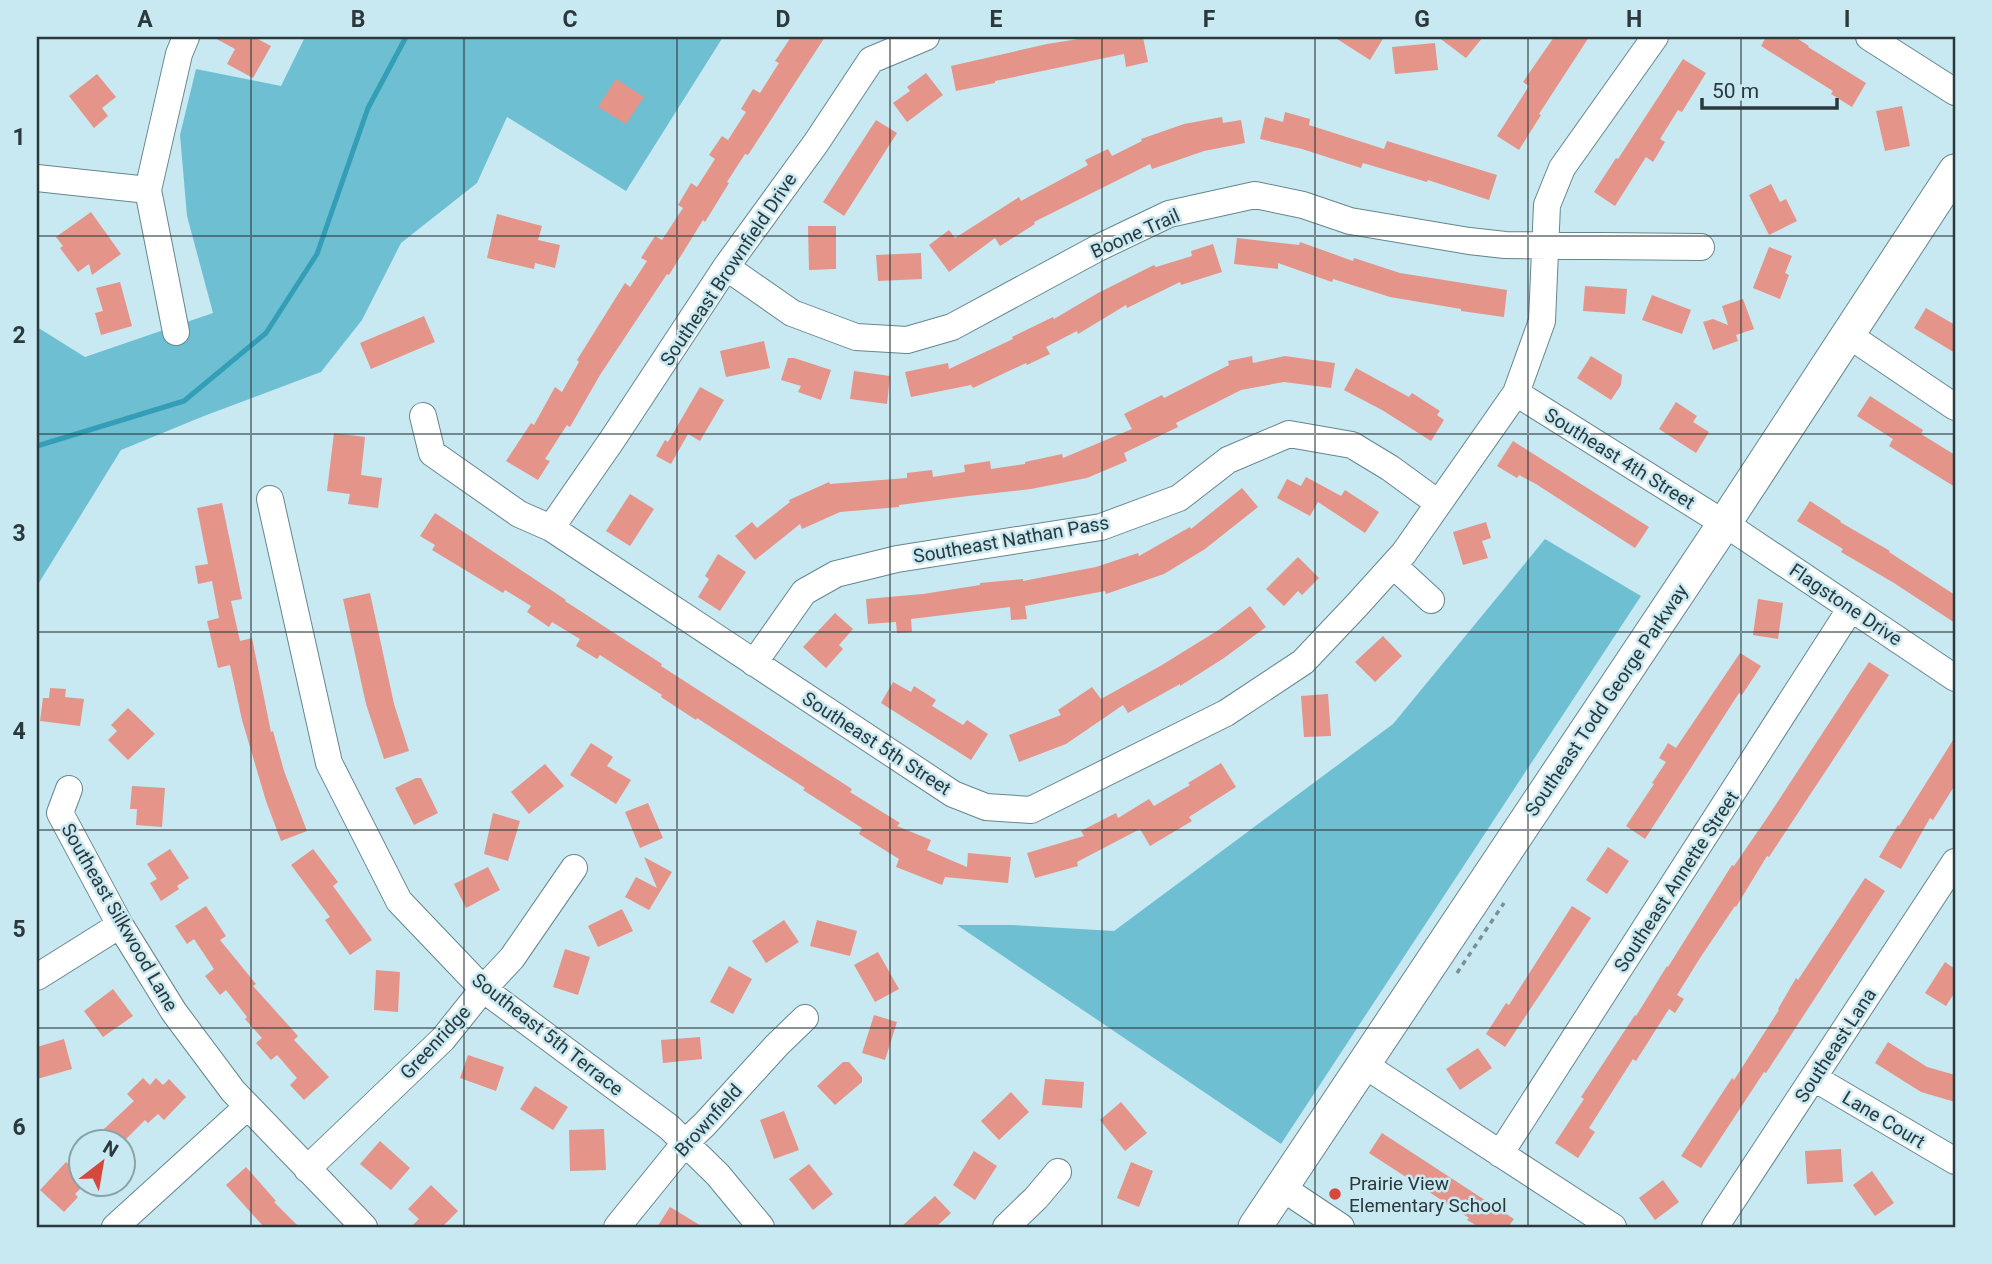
<svg xmlns="http://www.w3.org/2000/svg" width="1992" height="1264" font-family="Roboto,sans-serif">
<style>
.green{fill:#6fbfd3}
.lines{fill:none;stroke-linecap:round;stroke-linejoin:round}
.stream{stroke:#339eb5;stroke-width:5}
.building{fill:#e49488}
.minor-casing{stroke:#66868e;stroke-width:28}
.major-casing{stroke:#66868e;stroke-width:35}
.path{stroke:#799096;stroke-width:3.5;stroke-dasharray:5 5;stroke-linecap:butt}
.minor{stroke:#fff;stroke-width:26}
.major{stroke:#fff;stroke-width:33}
.grid{fill:none;stroke:#2b393c;stroke-width:2;stroke-opacity:0.55}
.poi-dot{fill:#d6483c;stroke:#c8e9f2;stroke-width:2.5}
.labels{text-anchor:middle;stroke-width:5;stroke-linejoin:round;paint-order:stroke}
.street-label{font-size:19px;fill:#2b393c;stroke:#c8e9f2}
.poi-label{font-size:19px;fill:#2b393c;stroke:#c8e9f2;text-anchor:start}
.neatline{fill:none;stroke:#2b393c;stroke-width:2.5}
.grid-label{font-size:23px;text-anchor:middle;font-weight:bold;fill:#2b393c}
</style>
<rect width="100%" height="100%" fill="#c8e9f2"/>
<path class="green" d="M305,37H723L626,191L507,117L477,183L401,243L362,320L321,372L204,416L121,450L37,586V327L85,357L213,313L187,216L180,135L196,69L281,86Z
M1545,539L1641,596L1281,1144L957,925H1013L1114,931L1393,724Z"/>
<g class="lines">
<path class="stream" d="M37,446L184,401L266,333L317,254L368,108L406,37"/>
</g>
<path class="building" d="M213,37H254L271,46L253,78L227,64L235,49Z
M791,37H825L748,155L745,154L727,182L729,183L705,222L703,220L669,275L667,274L600,375L570,427L567,425L545,459L550,461L538,480L506,461L531,423L534,425L555,387L562,392L579,362L577,360L625,283L630,287L647,261L641,258L655,236L662,240L683,208L678,205L691,183L697,187L715,159L709,155L722,136L728,140L746,112L741,109L753,89L760,93L779,63L775,61Z
M1091,37H1143L1148,62L1126,67L1124,54L995,81V83L956,91L951,66L1047,44Z
M1334,37H1384L1370,60Z
M1438,37H1483L1466,58Z
M1554,37H1589L1539,114L1541,115L1519,150L1497,136L1529,86L1523,82Z
M1766,37H1795L1809,46L1808,47L1866,83L1852,107L1831,94L1833,91L1761,46Z
M1435,43L1438,70L1395,74L1392,47Z
M1683,59L1706,73L1682,112L1678,110L1660,139L1665,142L1653,162L1646,157L1615,206L1594,192L1616,158L1618,159Z
M926,73L943,95L907,122L893,103L910,91L907,87Z
M97,74L116,97L102,108L108,116L94,128L69,96Z
M616,79L644,97L626,124L598,107Z
M1902,106L1910,146L1885,151L1876,111Z
M1285,112L1310,119L1309,125L1384,149L1387,141L1497,175L1489,200L1428,180L1427,182L1363,163L1361,168L1302,149L1260,139L1265,117L1283,122Z
M1222,117L1223,123L1241,120L1245,143L1204,151L1152,169L1150,164L1034,222L1035,224L1000,246L995,238L949,272L929,245L949,230L955,238L1019,197L1021,201L1088,165L1085,160L1108,149L1112,156L1142,141L1141,139L1184,124Z
M876,120L897,133L844,216L823,202Z
M1771,184L1780,202L1786,199L1797,221L1769,235L1749,195Z
M91,212L121,254L92,275L89,264L78,272L60,248L63,246L56,237Z
M497,214L542,226L538,240L560,245L555,268L535,263L534,269L487,258Z
M808,226H836V269L809,270Z
M1237,238L1299,245L1300,242L1353,261L1354,258L1400,273L1507,290L1504,317L1461,311V309L1390,297L1333,279L1332,282L1278,263V269L1234,264Z
M1213,244L1222,272L1181,285L1180,282L1127,308L1126,305L1078,334L1077,331L1046,347L1050,354L1027,365L1026,363L973,388L971,385L911,397L905,372L948,363L949,369L1013,339L1012,337L1053,317L1054,319L1098,293L1154,265L1156,267L1192,256L1191,251Z
M1769,247L1792,256L1785,273L1789,275L1780,299L1753,288Z
M921,253L922,279L878,281L876,255Z
M120,282L132,326L101,335L95,313L103,311L96,288Z
M1585,286L1627,289L1625,314L1583,311Z
M1652,295L1691,310L1682,334L1642,320Z
M1743,299L1754,329L1736,335L1738,341L1713,350L1703,322L1713,319L1728,325L1722,306Z
M1926,308L1955,325V353L1914,328Z
M424,316L435,342L371,369L360,343Z
M764,341L770,368L726,377L720,351Z
M1252,356L1253,363L1285,356L1335,363L1331,388L1284,382L1241,390L1176,423L1178,427L1124,453L1127,461L1087,478L1031,489L968,496L899,505V507L840,512L802,529L800,524L755,560L735,536L752,522L757,528L790,502L789,500L829,482L830,484L907,478V473L932,470L933,477L965,472L964,465L990,461L991,469L1025,464V462L1062,454L1063,458L1132,429L1124,414L1162,395L1164,398L1229,365L1228,361Z
M1591,356L1622,375L1621,385L1611,400L1577,378Z
M788,358H794L831,370L821,400L798,392L801,386L781,380Z
M1356,368L1409,397L1412,393L1440,411L1437,415L1444,420L1431,441L1382,410L1344,390Z
M854,371L890,376L887,404L850,399Z
M700,387L724,400L700,441L688,434L671,464L656,456L665,440L668,442Z
M1870,396L1923,430L1921,434L1955,455V487L1889,446L1893,439L1857,416Z
M1676,402L1697,416L1693,422L1709,432L1696,453L1659,429Z
M334,433L365,437L361,475L382,478L378,508L348,504L350,494L327,491Z
M1513,441L1649,527L1635,548L1536,484L1519,475L1517,478L1497,466Z
M1306,477L1341,496L1345,490L1379,512L1365,533L1318,502L1310,516L1277,498L1287,479L1301,486Z
M1242,488L1258,507L1205,549L1164,574L1106,594L1105,591L1025,606L1027,619L1011,620L1010,607L911,619L912,632L897,633L896,622L868,624L866,599L923,594L980,585V583L1023,579V581L1096,567L1138,553L1139,556L1190,527L1191,529Z
M630,494L654,509L630,546L606,531Z
M1810,501L1841,521L1840,522L1890,551L1889,552L1955,595V623L1894,583L1841,552L1843,549L1797,521Z
M222,503L242,599L231,601L240,641L252,638L271,732L273,731L284,771L307,831L281,841L266,801L242,720L230,665L218,668L207,621L219,618L212,581L198,584L195,566L208,564L197,508Z
M435,513L566,600L565,601L662,664L661,666L852,789L850,792L900,823L897,826L931,840L927,850L967,867L968,853L1011,857L1008,883L945,877L942,885L896,867L899,859L859,834L862,828L803,790L805,788L697,718L696,720L661,697L662,695L600,655L597,659L576,646L580,639L552,622L549,627L527,612L531,606L505,590L503,593L432,550L435,545L420,536Z
M1486,522L1491,538L1482,541L1488,558L1463,565L1453,532Z
M718,554L746,572L720,611L698,597L709,579L705,576Z
M1298,557L1319,578L1302,595L1298,591L1284,606L1266,589Z
M370,593L394,704L409,751L384,759L366,704L343,599Z
M1758,599L1783,603L1778,639L1753,635Z
M1250,606L1266,627L1224,658L1180,686V684L1128,713L1123,705L1066,744L1019,762L1009,735L1061,715L1058,710L1092,687L1101,699L1162,665L1220,629Z
M835,613L853,629L839,645L843,649L826,668L803,647Z
M1383,636L1402,656L1375,682L1355,662Z
M1740,653L1761,666L1742,695L1739,693L1645,839L1626,826L1654,784L1652,783L1666,762L1659,758L1668,743L1676,748Z
M1869,662L1889,675L1769,857L1767,856L1736,907L1735,906L1700,958L1677,995L1684,999L1675,1013L1669,1009L1636,1061L1633,1059L1589,1128L1595,1132L1578,1158L1555,1143L1584,1099L1581,1097L1635,1015L1636,1016L1667,966L1668,967L1732,865L1734,866L1769,815Z
M893,682L911,692L914,686L936,700L932,706L963,725L967,720L988,734L971,760L881,703Z
M50,688L66,689L65,697L84,699L80,726L40,721L43,698H49Z
M1328,694L1331,736L1304,737L1301,696Z
M128,708L155,734L128,760L108,740L117,731L111,725Z
M1955,737V785L1933,820L1930,818L1901,869L1879,857L1898,825L1899,826Z
M591,743L613,757L607,766L631,780L616,804L570,775Z
M1221,763L1236,787L1189,817L1192,821L1150,846L1140,829L1077,862L1078,866L1035,878L1027,853L1084,836L1081,831L1116,813L1118,818L1149,799L1154,806L1190,785L1188,783Z
M545,764L564,786L529,814L511,792Z
M416,778H421L438,813L414,825L395,788Z
M132,786L165,788L162,827L136,825L137,809H130Z
M648,803L663,838L640,848L625,812Z
M493,813L520,821L508,861L484,854Z
M1608,847L1629,861L1607,894L1586,880Z
M170,849L189,878L177,886L179,889L161,901L150,883L157,879L147,864Z
M313,849L338,882L333,886L372,940L350,955L325,920L330,917L291,865Z
M644,857L672,872L649,910L625,897L636,877L657,888Z
M488,867L500,890L466,908L454,884Z
M1865,878L1885,891L1766,1073L1764,1072L1701,1168L1681,1156L1732,1078L1734,1080L1779,1010L1778,1009L1796,978L1798,980Z
M206,906L226,936L220,940L256,984L253,986L298,1036L294,1040L329,1077L304,1100L290,1085L297,1078L277,1055L271,1060L256,1043L262,1038L245,1019L247,1017L226,990L220,995L205,976L214,969L194,939L187,944L175,926Z
M1572,906L1591,918L1505,1047L1486,1034L1506,1003L1509,1005Z
M622,909L633,931L598,947L588,926Z
M784,920L799,942L766,963L752,941Z
M817,920L857,931L850,956L810,946Z
M565,949L590,957L578,995L553,987Z
M878,952L899,989L875,1002L854,965Z
M1945,962L1955,969V992L1946,1006L1925,993Z
M729,966L752,979L733,1014L710,1002Z
M376,970L400,972L398,1012L374,1010Z
M113,989L133,1016L103,1037L84,1011Z
M874,1015L897,1022L885,1060L862,1053Z
M700,1037L702,1059L663,1063L661,1040Z
M64,1039L72,1069L37,1079V1047Z
M1888,1042L1927,1067L1955,1075V1102L1921,1092L1875,1063Z
M1478,1048L1492,1068L1460,1090L1446,1069Z
M468,1055L504,1067L496,1091L460,1078Z
M843,1062H849L862,1077V1082L835,1105L817,1086Z
M143,1078L150,1085L156,1078L163,1085L169,1079L186,1097L164,1120L158,1114L148,1123L145,1120L123,1142H90L134,1101L127,1094Z
M1045,1079L1084,1082L1082,1108L1042,1105Z
M535,1086L568,1107L553,1130L520,1109Z
M1011,1092L1029,1112L999,1140L981,1121Z
M1121,1102L1147,1133L1125,1151L1100,1120Z
M784,1111L799,1150L774,1159L760,1120Z
M604,1129L606,1170L570,1171L569,1130Z
M1382,1133L1514,1219L1508,1227H1479L1467,1220L1469,1218L1369,1153Z
M380,1141L410,1168L391,1190L360,1164Z
M1841,1149L1843,1182L1807,1184L1805,1151Z
M974,1151L997,1166L975,1200L953,1185Z
M66,1162L80,1174V1184H85L75,1194L78,1197L64,1212L40,1190Z
M1131,1162L1153,1171L1139,1207L1117,1198Z
M809,1164L833,1194L813,1210L789,1179Z
M246,1167L276,1201L274,1202L299,1227H264L226,1185Z
M1872,1171L1894,1203L1875,1216L1853,1185Z
M1663,1180L1679,1202L1655,1220L1639,1198Z
M431,1185L458,1211L442,1227H411L419,1219L408,1209Z
M935,1196L951,1213L936,1227H901Z
M670,1207L703,1227H657Z"/>
<g class="lines">
<defs>
<path id="minor" d="M1869,37L1955,92
M37,178L148,190
M726,267L792,313L856,337L907,340L952,327L1098,248L1169,214L1255,195L1303,205L1350,221L1469,241L1505,245L1701,247
M176,332L148,190L179,54L186,37
M1847,334L1955,407
M1516,393L1736,531L1955,678
M423,416L432,453L519,514L551,528L953,794L986,807L1031,810L1226,713L1303,662L1357,605L1404,553L1516,393L1542,321L1547,205L1562,168L1655,37
M270,499L329,763L399,901L483,989L669,1127L718,1175L761,1227
M551,528L612,440L726,267L816,143L871,60L926,37
M1393,565L1431,600
M754,663L804,592L836,574L897,559L1101,527L1179,498L1228,460L1289,434L1352,445L1390,468L1438,503
M69,789L60,813L120,925L174,1012L233,1091L364,1227
M37,977L120,925
M1363,1064L1613,1227
M1814,1078L1955,1161
M1500,1154L1851,608
M307,1169L443,1039L483,989L512,958L574,868
M1281,1187L1341,1227
M115,1227L247,1107
M617,1227L685,1143L705,1124L777,1045L805,1018
M1006,1227L1036,1198L1058,1172
M1715,1227L1955,862"/>
<path id="major" d="M1255,1227L1724,524L1955,171"/>
</defs>
<use href="#minor" class="minor-casing"/>
<use href="#major" class="major-casing"/>
<path class="path" d="M1457,973L1504,903"/>
<use href="#minor" class="minor"/>
<use href="#major" class="major"/>
</g>
<path class="grid" d="M251,37V1227M464,37V1227M677,37V1227M890,37V1227M1102,37V1227M1315,37V1227M1528,37V1227M1741,37V1227M37,236H1955M37,434H1955M37,632H1955M37,830H1955M37,1028H1955"/>
<circle class="poi-dot" cx="1335" cy="1194" r="7"/>
<g class="labels">
<g class="street-label">
<text transform="translate(1135 233) rotate(-24)" y="7">Boone Trail</text>
<text transform="translate(728 269) rotate(-56)" y="7">Southeast Brownfield Drive</text>
<text transform="translate(1620 458) rotate(32)" y="7">Southeast 4th Street</text>
<text transform="translate(1011 539) rotate(-10)" y="7">Southeast Nathan Pass</text>
<text transform="translate(1846 604) rotate(34)" y="7">Flagstone Drive</text>
<text transform="translate(1606 700) rotate(-56)" y="7">Southeast Todd George Parkway</text>
<text transform="translate(877 743) rotate(33)" y="7">Southeast 5th Street</text>
<text transform="translate(1676 881) rotate(-57)" y="7">Southeast Annette Street</text>
<text transform="translate(120 917) rotate(60)" y="7">Southeast Silkwood Lane</text>
<text transform="translate(548 1034) rotate(38)" y="7">Southeast 5th Terrace</text>
<text transform="translate(435 1042) rotate(-47)" y="7">Greenridge</text>
<text transform="translate(1835 1045) rotate(-57)" y="7">Southeast Lana</text>
<text transform="translate(1884 1119) rotate(31)" y="7">Lane Court</text>
<text transform="translate(708 1120) rotate(-48)" y="7">Brownfield</text>
</g>
<g class="poi-label">
<text x="1349" y="1190">Prairie View<tspan x="1349" dy="22">Elementary School</tspan></text>
</g>
</g>
<rect width="1992" height="1264" fill="none" stroke="#c8e9f2" stroke-width="77"/>
<g transform="translate(102 1163) rotate(31)"><circle r="33" fill="#c8e9f2" stroke="#89a3a9" stroke-width="2"/>
<path d="M0-5L12 26L0 18L-12 26Z" fill="#d6483c"/>
<text y="-10" font-size="19" font-weight="bold" text-anchor="middle" fill="#2b393c">N</text>
</g>
<path d="M1702 98v10h135v-10" fill="none" stroke="#2b393c" stroke-width="3.5"/>
<text x="1712" y="98" font-size="21" fill="#2b393c" stroke="#c8e9f2" stroke-width="5" paint-order="stroke">50 m</text>
<rect x="38" y="38" width="1916" height="1188" class="neatline"/>
<g class="grid-label">
<text x="145" y="27">A</text>
<text x="358" y="27">B</text>
<text x="570" y="27">C</text>
<text x="783" y="27">D</text>
<text x="996" y="27">E</text>
<text x="1209" y="27">F</text>
<text x="1422" y="27">G</text>
<text x="1634" y="27">H</text>
<text x="1847" y="27">I</text>
<text x="19" y="145">1</text>
<text x="19" y="343">2</text>
<text x="19" y="541">3</text>
<text x="19" y="739">4</text>
<text x="19" y="937">5</text>
<text x="19" y="1135">6</text>
</g>
</svg>
